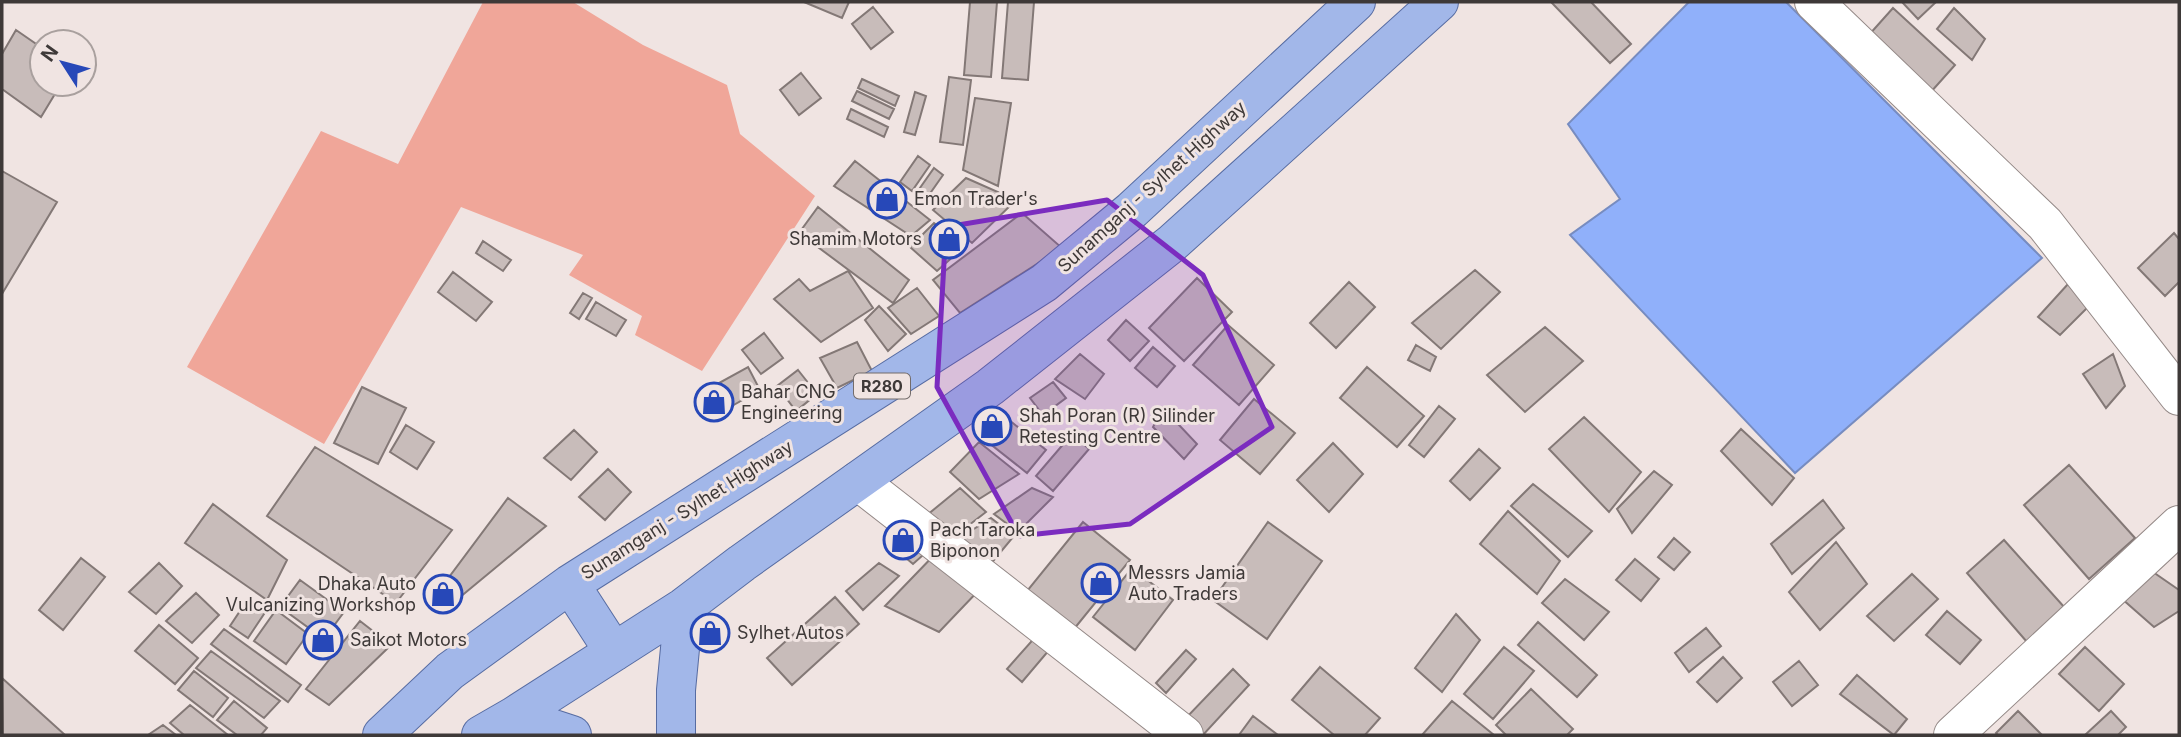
<svg xmlns="http://www.w3.org/2000/svg" width="2181" height="737" font-family="Inter,sans-serif">
<style>
.green{fill:#f0a699}
.water{fill:#90b0fa;stroke:#778cc0;stroke-width:2}
.building{fill:#c8bcba;stroke:#837876;stroke-width:2}
.lines{fill:none;stroke-linecap:round;stroke-linejoin:round}
.minor-casing{stroke:#948987;stroke-width:40}
.major-casing{stroke:#576ca2;stroke-width:40}
.minor{stroke:#fff;stroke-width:38}
.major{stroke:#a2b7e9;stroke-width:38}
.marked{fill:#7b2cbf;fill-opacity:0.2;stroke:#7b2cbf;stroke-width:5;stroke-linejoin:round}
.labels{text-anchor:middle;stroke-width:6;stroke-linejoin:round;paint-order:stroke}
.shield{fill:#f0e4e2;stroke:#736c6b;stroke-width:2}
.shield-label{font-size:16px;font-weight:bold;fill:#3e3938}
.street-label{font-size:18px;fill:#3e3938;stroke:#f0e4e2}
.poi-label{font-size:18px;fill:#3e3938;stroke:#f0e4e2;text-anchor:start}
</style>
<rect width="100%" height="100%" fill="#f0e4e2"/>
<path class="green" d="M483,2H573L643,45L727,85L740,134L815,196L702,371L635,335L642,316L569,275L583,255L461,207L324,444L187,367L321,131L398,164Z"/>
<path class="water" d="M1689,2H1786L2042,258L1795,473L1570,235L1620,199L1568,124Z"/>
<path class="building" d="M804,2H849L842,18Z
M970,2H997L991,77L964,75Z
M1008,2H1034L1028,80L1002,78Z
M1551,2H1591L1631,44L1610,63Z
M1902,2H1936L1918,19Z
M873,7L893,32L871,49L852,24Z
M1893,8L1955,65L1930,93L1868,36Z
M1954,8L1985,39L1972,60L1937,29Z
M16,30L42,48V84H61L41,117L2,89V54Z
M801,73L821,98L799,115L780,90Z
M949,77L971,80L963,145L940,142Z
M862,79L899,96L895,106L858,88Z
M857,91L894,109L889,119L852,101Z
M915,92L926,96L915,135L904,132Z
M975,98L1011,103L998,186L963,170Z
M851,109L888,127L884,137L847,119Z
M918,156L930,165L912,191L900,182Z
M855,161L930,220L911,236L834,186Z
M934,168L943,175L924,202L915,195Z
M2,171L57,202L2,294Z
M966,178L1016,200L972,243L933,210Z
M818,207L909,280L893,303L799,233Z
M1022,213L1062,248L960,313L933,280Z
M934,223L965,246L937,271L910,247Z
M2174,233L2179,239V282L2165,296L2138,268Z
M483,241L511,260L503,271L476,253Z
M1475,270L1500,292L1441,349L1412,323Z
M848,271L873,308L821,342L774,299L799,279L810,291Z
M453,272L492,302L476,321L438,292Z
M1197,278L1232,312L1184,361L1149,328Z
M1349,282L1375,307L1336,348L1310,323Z
M2068,284L2089,306L2060,335L2038,317Z
M917,288L939,316L911,334L888,308Z
M583,293L592,298L579,319L570,313Z
M596,302L626,320L616,336L586,319Z
M879,306L906,334L888,351L865,320Z
M1126,320L1149,341L1130,361L1108,340Z
M1228,325L1274,365L1239,405L1193,365Z
M1545,327L1583,361L1525,412L1487,375Z
M764,333L783,358L761,374L742,350Z
M857,342L872,371L837,388L820,358Z
M1416,345L1436,357L1430,371L1408,360Z
M1153,347L1175,366L1157,387L1135,368Z
M1080,354L1104,374L1085,399L1055,379Z
M2113,354L2125,386L2106,408L2083,374Z
M748,367L760,390L723,411L710,388Z
M1367,367L1424,416L1397,447L1340,398Z
M798,370L817,394L796,411L777,386Z
M1053,382L1066,398L1043,415L1030,398Z
M362,387L406,408L378,464L334,443Z
M1254,399L1295,433L1260,474L1220,440Z
M1439,406L1455,419L1424,457L1409,445Z
M1163,408L1197,444L1184,459L1153,427Z
M1003,415L1046,450L1027,473L984,439Z
M1584,417L1641,472L1609,512L1549,449Z
M406,425L434,442L417,469L390,452Z
M1741,429L1794,478L1772,505L1721,451Z
M574,430L597,452L571,480L544,458Z
M1072,434L1089,449L1053,491L1036,476Z
M979,442L1019,474L979,499L950,472Z
M1333,443L1363,474L1329,512L1297,480Z
M315,447L452,530L396,603L267,516Z
M1479,449L1500,468L1470,500L1450,481Z
M2069,465L2135,538L2089,579L2024,505Z
M608,469L631,492L605,520L579,497Z
M1654,471L1672,485L1632,533L1617,509Z
M1533,484L1592,531L1568,557L1511,506Z
M960,488L986,512L947,542L921,520Z
M1032,488L1053,497L1018,532L994,514Z
M508,498L546,526L442,612L429,604Z
M1823,500L1844,528L1792,574L1771,544Z
M213,504L287,560L267,600L185,543Z
M1508,511L1560,561L1537,594L1480,544Z
M991,518L1014,536L984,572L949,545Z
M1083,522L1130,560L1074,629L1027,591Z
M1268,522L1322,561L1267,639L1213,600Z
M914,538L932,547L913,564L900,553Z
M1674,538L1690,552L1674,570L1658,557Z
M2004,540L2065,608L2027,642L1967,573Z
M1836,542L1867,584L1820,630L1789,592Z
M940,549L981,588L939,632L885,606Z
M81,558L105,577L63,630L39,610Z
M1635,559L1659,579L1641,601L1616,580Z
M159,563L182,586L156,614L129,592Z
M879,563L899,576L863,610L846,591Z
M1132,568L1173,600L1135,650L1093,617Z
M2153,572L2179,590V611L2154,627L2121,598Z
M1912,574L1938,599L1894,641L1867,616Z
M1565,579L1609,612L1584,640L1542,603Z
M300,580L344,612L324,639L280,607Z
M196,593L219,615L192,643L166,621Z
M835,597L859,624L792,685L767,658Z
M248,599L266,611L248,638L230,626Z
M276,610L308,634L286,664L254,641Z
M1947,611L1981,640L1960,664L1926,635Z
M1456,614L1480,640L1442,692L1415,668Z
M360,621L391,645L329,705L306,689Z
M1538,622L1597,675L1577,697L1518,645Z
M159,625L198,658L175,684L135,651Z
M1706,628L1721,646L1689,672L1675,653Z
M224,629L301,685L288,702L211,644Z
M1038,634L1050,649L1022,682L1007,669Z
M1504,647L1534,671L1493,719L1464,694Z
M2085,647L2124,684L2099,711L2059,674Z
M1186,650L1196,659L1166,693L1156,683Z
M211,651L280,701L264,718L196,668Z
M1723,657L1742,678L1717,702L1697,682Z
M1799,661L1818,685L1792,706L1773,682Z
M1320,667L1380,718L1365,735H1334L1292,700Z
M1233,669L1249,685L1203,735L1183,721Z
M194,671L228,698L213,717L178,690Z
M1857,675L1907,719L1894,735L1840,694Z
M2,678L65,735H3Z
M1531,689L1573,729L1567,735H1506L1496,725Z
M234,701L267,728L261,735H237L217,720Z
M1452,701L1494,735H1422Z
M190,705L228,735H184L170,723Z
M2018,711L2042,735H1998L1996,733Z
M2111,711L2126,727L2118,735H2085Z
M1253,716L1278,735H1239Z
M163,725L176,735H148Z"/>
<g class="lines">
<defs>
<path id="minor" d="M1814,2L2045,224L2179,396
M858,481L1184,735
M1953,735L2179,525"/>
<path id="major" d="M570,584L614,652
M514,716L572,735
M382,735L450,671L570,584L1044,283L1132,210L1356,2
M481,735L514,716L684,607L742,563L990,387L1171,244L1439,2
M676,735V690L684,607"/>
</defs>
<use href="#minor" class="minor-casing"/>
<use href="#major" class="major-casing"/>
<use href="#minor" class="minor"/>
<use href="#major" class="major"/>
</g>
<path class="marked" d="M1107,200L1203,275L1272,427L1130,524L1019,536L937,387L946,227Z"/>
<defs>
<symbol id="shop-ring" viewBox="-11 -11 22 22"><circle r="9.5" fill="#f0e4e2" stroke="#2748b8" stroke-width="1.5"/><path d="M-5-2.5h2.3a2.7 3.5 0 0 1 5.4 0H5L5.5 6h-11ZM-1.5-2.5h3a1.5 2.3 0 0 0-3 0Z" fill="#2748b8"/></symbol>
</defs>
<g fill-rule="evenodd">
<use href="#shop-ring" x="865" y="177" width="44" height="44"/>
<use href="#shop-ring" x="927" y="217" width="44" height="44"/>
<use href="#shop-ring" x="692" y="380" width="44" height="44"/>
<use href="#shop-ring" x="970" y="404" width="44" height="44"/>
<use href="#shop-ring" x="881" y="518" width="44" height="44"/>
<use href="#shop-ring" x="1079" y="561" width="44" height="44"/>
<use href="#shop-ring" x="421" y="572" width="44" height="44"/>
<use href="#shop-ring" x="688" y="611" width="44" height="44"/>
<use href="#shop-ring" x="301" y="618" width="44" height="44"/>
</g>
<g class="labels">
<rect class="shield" x="854" y="373.5" width="56" height="25" rx="5"/>
<g class="shield-label">
<text x="882" y="392">R280</text>
</g>
<g class="street-label">
<text transform="translate(1152 187) rotate(-42)" y="6">Sunamganj - Sylhet Highway</text>
<text transform="translate(687 510) rotate(-32)" y="6">Sunamganj - Sylhet Highway</text>
</g>
<g class="poi-label">
<text x="914" y="205">Emon Trader's</text>
<text x="922" y="245" text-anchor="end">Shamim Motors</text>
<text x="741" y="398">Bahar CNG<tspan x="741" dy="21">Engineering</tspan></text>
<text x="1019" y="422">Shah Poran (R) Silinder<tspan x="1019" dy="21">Retesting Centre</tspan></text>
<text x="930" y="536">Pach Taroka<tspan x="930" dy="21">Biponon</tspan></text>
<text x="1128" y="579">Messrs Jamia<tspan x="1128" dy="21">Auto Traders</tspan></text>
<text x="416" y="590" text-anchor="end">Dhaka Auto<tspan x="416" dy="21">Vulcanizing Workshop</tspan></text>
<text x="737" y="639">Sylhet Autos</text>
<text x="350" y="646">Saikot Motors</text>
</g>
</g>
<rect width="2181" height="737" fill="none" stroke="#3e3938" stroke-width="7"/>
<g transform="translate(63 63) rotate(306)"><circle r="33" fill="#f0e4e2" stroke="#a9a09e" stroke-width="2"/>
<path d="M0-5L12 26L0 18L-12 26Z" fill="#2748b8"/>
<text y="-10" font-size="19" font-weight="bold" text-anchor="middle" fill="#3e3938">N</text>
</g>
</svg>
